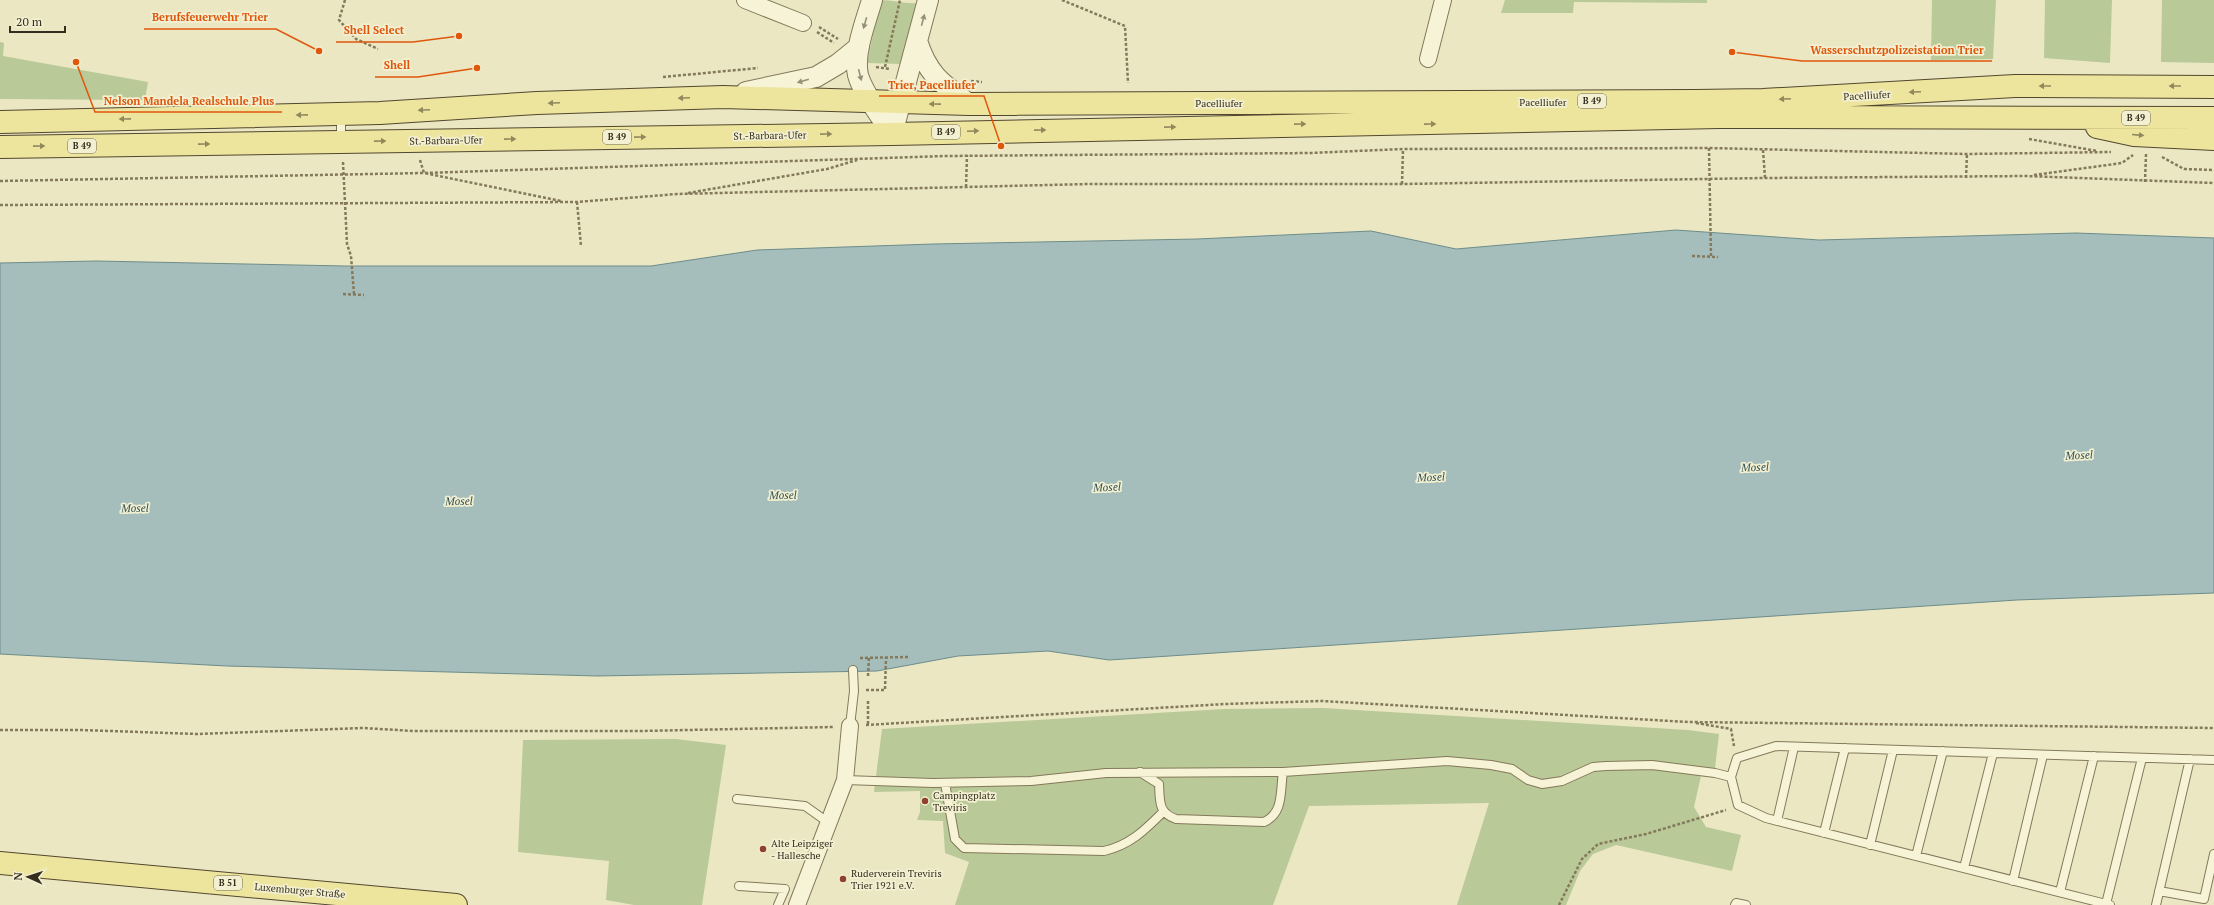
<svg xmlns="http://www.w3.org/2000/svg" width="2214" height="905" font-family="'PT Serif',serif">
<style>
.green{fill:#b9c998}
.water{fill:#a5bebc;stroke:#6d8c8a}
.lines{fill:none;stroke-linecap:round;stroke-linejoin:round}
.service-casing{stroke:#84795b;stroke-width:10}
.minor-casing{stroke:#84795b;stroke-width:18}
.tertiary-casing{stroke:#84795b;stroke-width:22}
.primary-casing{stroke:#52472f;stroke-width:24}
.path{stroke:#84795b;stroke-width:2.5;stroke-dasharray:3 2;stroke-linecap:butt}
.service{stroke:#f7f3d6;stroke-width:8}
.minor{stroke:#f7f3d6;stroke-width:16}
.tertiary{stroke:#f7f3d6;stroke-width:20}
.primary{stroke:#ede49d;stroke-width:22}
.oneway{fill:#96907a}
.oneway2{fill:#91895e}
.poi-dot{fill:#90412e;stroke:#f3f0d2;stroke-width:1.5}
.labels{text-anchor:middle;stroke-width:3.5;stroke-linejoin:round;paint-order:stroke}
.shield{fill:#f3f0d2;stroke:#6e6854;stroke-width:1}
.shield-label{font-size:9px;font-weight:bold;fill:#352e1e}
.street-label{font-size:10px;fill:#352e1e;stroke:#f3f0d2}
.poi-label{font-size:10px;fill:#352e1e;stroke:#f3f0d2;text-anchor:start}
.water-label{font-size:11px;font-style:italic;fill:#2e4f54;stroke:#f3f0d2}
.leader{fill:none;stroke:#df570d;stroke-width:1.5}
.callout-dot{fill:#df570d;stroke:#f3f0d2;stroke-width:1.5}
.callout-label{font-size:11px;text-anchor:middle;font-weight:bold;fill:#df570d;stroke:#f3f0d2;stroke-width:3.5;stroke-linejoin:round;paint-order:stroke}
</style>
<rect width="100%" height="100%" fill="#ebe7c3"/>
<path class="green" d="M880,0C894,0 905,4 919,3L902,64L867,63Z
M1505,0H1707V3L1574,2L1573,13H1501Z
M1932,0H1996L1993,59L1931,60Z
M2045,0H2112L2110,63L2044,58Z
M2162,0H2214V63L2161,62Z
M0,42L4,43L3,56L148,82L145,100L0,99Z
M1323,708L1688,730L1719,734L1714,777L1701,776L1694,807L1706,827L1741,835L1732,871L1616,845L1593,854L1580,871L1566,905H1457L1489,803L1309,806L1273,905H955L969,862L945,853L943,821L917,820L920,812V791L874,792L882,729L1224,709Z
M676,739L726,745L702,905H634L606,900L609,861L518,852L523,740Z"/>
<path class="water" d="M1676,230L1819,240L2076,233L2214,238V593L2017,600L1109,660L1048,651L958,656L877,671L597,676L227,666L0,654V263L96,261L345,266H651L757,250L933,244L1197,239L1371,231L1456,249Z"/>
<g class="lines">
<defs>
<path id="service" d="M341,114V140
M850,726L854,691L853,670
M1140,772L1159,784C1160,801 1158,813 1176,819L1264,822C1284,813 1280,791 1283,772
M845,780L933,783L1031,781L1106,773L1283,772L1447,761L1491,765L1512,769L1528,780L1542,784L1562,781L1593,767L1606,766L1652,765L1715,773L1731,777
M945,783L955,839L964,848L1104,851C1130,845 1145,830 1163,812
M737,799L805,806L829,823
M1777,821L1794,747
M1824,833L1845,748
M1870,845L1893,750
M1916,856L1943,751
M1964,868L1993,753
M2013,881L2043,755
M739,886L785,889L778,905
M2159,891L2204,899L2214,854
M2060,892L2094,756
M2106,904L2142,758
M1735,905L1736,903L1746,905
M2110,905L1766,818L1738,805L1731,777L1737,758L1776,746L2214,760
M2156,905L2190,759"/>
<path id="minor" d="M745,0L803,23
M1428,59L1443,0
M797,905L845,780L850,726"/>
<path id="tertiary" d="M872,0C866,21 853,53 858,75C863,94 882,117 892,134
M917,41C928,75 941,83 969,104
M746,92L816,77L838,64L859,47
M892,134L928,0"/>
<path id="primary" d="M0,122L380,113L537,103L723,97L969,104L1695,101L1763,100L2015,86L2214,87
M2097,127L2134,135L2214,139
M0,147L892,134L1719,117L2214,118
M0,863L456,905"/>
</defs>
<use href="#service" class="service-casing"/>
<use href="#minor" class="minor-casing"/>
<use href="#tertiary" class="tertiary-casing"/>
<use href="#primary" class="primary-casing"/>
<path class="path" d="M345,0L339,20L356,39L378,49
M1062,0L1125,26L1128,83
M819,27L838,39
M817,32L834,43
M876,67L890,69
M885,67L900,0
M663,77L758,68
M971,81L982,82
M2029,139L2097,151
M1709,148L1711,257
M1763,150L1765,178
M2162,157L2184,169L2214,170
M420,160L424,173L561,201
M343,162L347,244L351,256L354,294
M2034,175L2122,163L2133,155
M1966,178L1967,154
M0,181L424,173L946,156L1310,153L1403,149L1709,148L1967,154L2111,152
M2145,182L2146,154
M1402,184L1403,149
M966,187L967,155
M688,193L827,169L857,160
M577,202L581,246
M0,205L577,202L677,194L1089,184H1402L1765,178L2026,176L2214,183
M1692,256L1718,257
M343,294L364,295
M860,658L908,657
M868,676L869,658
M866,690H885L886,657
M868,701V724
M1696,723L1731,729L1734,746
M866,725L1225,704L1322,701L1688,722L2214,728
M0,730H81L197,734L363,728L414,731H640L833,727
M1559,905L1582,859L1598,844L1646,834L1726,810"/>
<use href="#service" class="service"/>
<use href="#minor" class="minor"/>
<use href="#tertiary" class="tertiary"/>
<use href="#primary" class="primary"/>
</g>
<defs><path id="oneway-solid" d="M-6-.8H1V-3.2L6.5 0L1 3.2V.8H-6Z"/></defs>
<g class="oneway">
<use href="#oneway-solid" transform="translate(923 20) rotate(-75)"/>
<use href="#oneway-solid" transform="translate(865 23) rotate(106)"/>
<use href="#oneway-solid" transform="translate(860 75) rotate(76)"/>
<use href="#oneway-solid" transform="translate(803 81) rotate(164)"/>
</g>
<g class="oneway2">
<use href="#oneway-solid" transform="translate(2045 86) rotate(180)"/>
<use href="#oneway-solid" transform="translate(2175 86) rotate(180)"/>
<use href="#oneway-solid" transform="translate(1915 92) rotate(177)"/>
<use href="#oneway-solid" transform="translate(684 98) rotate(178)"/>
<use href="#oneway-solid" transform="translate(1785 99) rotate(177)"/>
<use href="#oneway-solid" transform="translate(554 103) rotate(178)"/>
<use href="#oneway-solid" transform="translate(935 104) rotate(-179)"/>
<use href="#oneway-solid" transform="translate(424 110) rotate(177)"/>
<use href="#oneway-solid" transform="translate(302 115) rotate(179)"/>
<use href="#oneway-solid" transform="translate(125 119) rotate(179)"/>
<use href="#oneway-solid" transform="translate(1300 124) rotate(-1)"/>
<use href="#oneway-solid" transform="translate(1430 124) rotate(-1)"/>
<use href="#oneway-solid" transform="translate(1170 127) rotate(-1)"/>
<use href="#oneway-solid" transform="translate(1040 130) rotate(-1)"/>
<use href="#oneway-solid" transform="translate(973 131) rotate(-2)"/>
<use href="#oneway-solid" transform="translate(826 134) rotate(-1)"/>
<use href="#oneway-solid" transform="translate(2138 135) rotate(5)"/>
<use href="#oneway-solid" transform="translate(640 137) rotate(-1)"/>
<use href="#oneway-solid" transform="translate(510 139) rotate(-1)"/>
<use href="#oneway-solid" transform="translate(380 141) rotate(-1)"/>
<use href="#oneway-solid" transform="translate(204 144) rotate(-1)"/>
<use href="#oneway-solid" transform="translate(39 146) rotate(-1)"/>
</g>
<g class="poi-dot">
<circle cx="925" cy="801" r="4"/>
<circle cx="763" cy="849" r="4"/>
<circle cx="843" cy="879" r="4"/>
</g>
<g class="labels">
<g class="shield">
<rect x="1578" y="94" width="28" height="14" rx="3"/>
<rect x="2122" y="111" width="28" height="14" rx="3"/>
<rect x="932" y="125" width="28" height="14" rx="3"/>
<rect x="603" y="130" width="28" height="14" rx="3"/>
<rect x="68" y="139" width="28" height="14" rx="3"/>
<rect x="214" y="876" width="28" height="14" rx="3"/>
</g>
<g class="shield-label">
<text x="1592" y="104">B 49</text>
<text x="2136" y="121">B 49</text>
<text x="946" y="135">B 49</text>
<text x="617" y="140">B 49</text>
<text x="82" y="149">B 49</text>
<text x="228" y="886">B 51</text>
</g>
<g class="street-label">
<text transform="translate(1867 95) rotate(-3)" y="4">Pacelliufer</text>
<text x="1543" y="106">Pacelliufer</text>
<text x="1219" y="107">Pacelliufer</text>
<text transform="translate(770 135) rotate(-1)" y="4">St.-Barbara-Ufer</text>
<text transform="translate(446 140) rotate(-1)" y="4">St.-Barbara-Ufer</text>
<text transform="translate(300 890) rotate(5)" y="4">Luxemburger Straße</text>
</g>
<g class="poi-label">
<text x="933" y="799">Campingplatz<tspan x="933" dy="12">Treviris</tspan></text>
<text x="771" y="847">Alte Leipziger<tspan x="771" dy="12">- Hallesche</tspan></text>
<text x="851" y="877">Ruderverein Treviris<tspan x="851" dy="12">Trier 1921 e.V.</tspan></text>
</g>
<g class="water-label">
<text transform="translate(2079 455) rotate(-3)" y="4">Mosel</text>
<text transform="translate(1755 467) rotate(-2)" y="4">Mosel</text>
<text transform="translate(1431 477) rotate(-2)" y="4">Mosel</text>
<text transform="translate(1107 487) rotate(-2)" y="4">Mosel</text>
<text transform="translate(783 495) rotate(-1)" y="4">Mosel</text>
<text transform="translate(459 501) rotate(-1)" y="4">Mosel</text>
<text transform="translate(135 508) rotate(-1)" y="4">Mosel</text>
</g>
</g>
<path class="leader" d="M319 51L276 29H144M459 36L413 42H336M1732 52L1802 61H1992M477 68L418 77H375M1001 146L984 96H879M76 62L95 112H282"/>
<g class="callout-dot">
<circle cx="319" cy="51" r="4"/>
<circle cx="459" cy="36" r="4"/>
<circle cx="1732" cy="52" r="4"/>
<circle cx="477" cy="68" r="4"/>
<circle cx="1001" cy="146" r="4"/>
<circle cx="76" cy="62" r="4"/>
</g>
<g class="callout-label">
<text x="210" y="21">Berufsfeuerwehr Trier</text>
<text x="374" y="34">Shell Select</text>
<text x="1897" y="54">Wasserschutzpolizeistation Trier</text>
<text x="397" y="69">Shell</text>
<text x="932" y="89">Trier, Pacelliufer</text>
<text x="189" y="105">Nelson Mandela Realschule Plus</text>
</g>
<g transform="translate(28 877) rotate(273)" stroke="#f3f0d2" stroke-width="3" paint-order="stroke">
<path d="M0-3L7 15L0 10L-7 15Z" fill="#352e1e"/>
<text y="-6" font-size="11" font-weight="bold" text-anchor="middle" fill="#352e1e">N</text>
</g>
<path d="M10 26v6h55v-6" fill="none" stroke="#352e1e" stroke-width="2"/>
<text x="16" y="26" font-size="12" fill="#352e1e" stroke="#f3f0d2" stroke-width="3" paint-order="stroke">20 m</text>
</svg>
